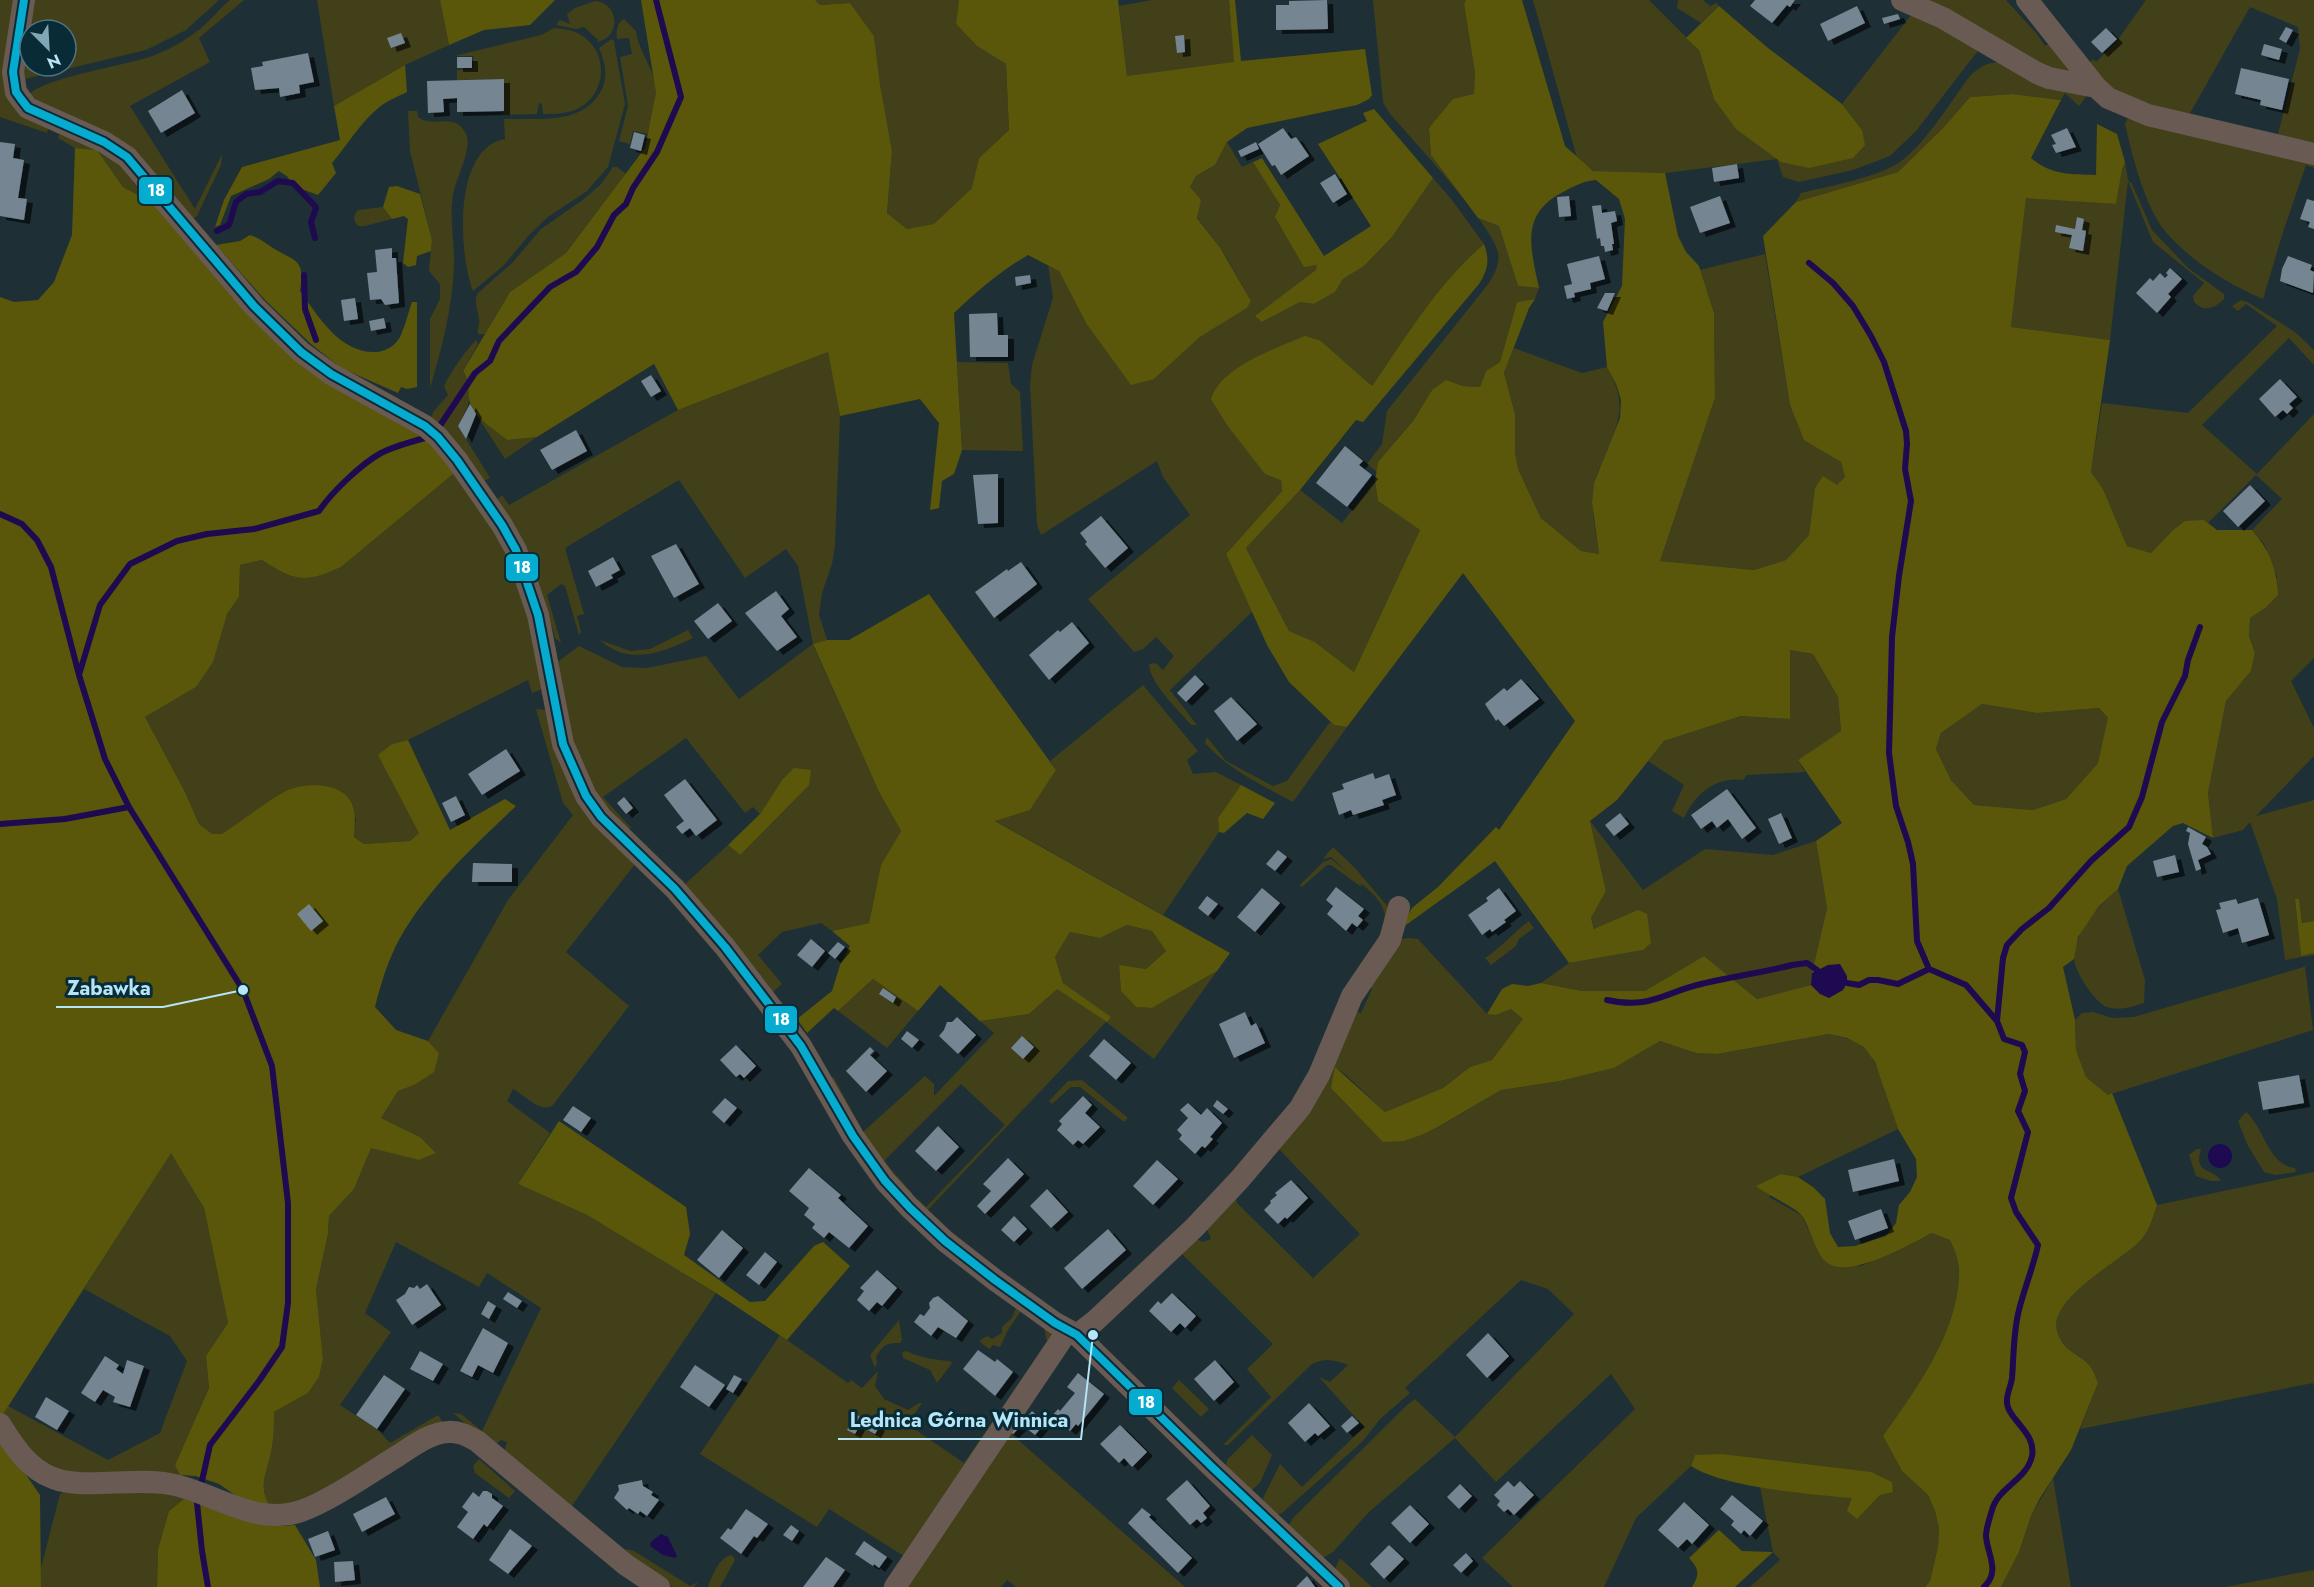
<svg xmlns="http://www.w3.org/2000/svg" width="2314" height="1587" font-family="Jost,sans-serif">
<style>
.green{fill:#414019;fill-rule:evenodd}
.forest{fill:#5a570a;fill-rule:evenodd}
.water{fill:#1d0a50}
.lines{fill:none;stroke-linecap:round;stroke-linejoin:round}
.stream{stroke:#1d0a50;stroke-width:6}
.building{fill:#748692;filter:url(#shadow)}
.minor{stroke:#695a54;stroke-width:22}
.bus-1-casing{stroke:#092b36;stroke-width:12}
.bus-1{stroke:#06acd0;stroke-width:8}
.leader{fill:none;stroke:#b6e5f8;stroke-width:2}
.callout-dot{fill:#b6e5f8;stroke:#092b36;stroke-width:2}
.callout-label{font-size:20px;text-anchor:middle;font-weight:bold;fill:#b6e5f8;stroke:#092b36;stroke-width:6;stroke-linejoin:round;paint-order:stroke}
.line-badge{stroke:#092b36;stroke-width:2}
.badge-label{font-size:16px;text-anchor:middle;font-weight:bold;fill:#fff}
</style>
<defs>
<filter id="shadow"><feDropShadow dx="6" dy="4" stdDeviation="0" flood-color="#0009"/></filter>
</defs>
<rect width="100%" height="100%" fill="#1e3036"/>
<path class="green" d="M0,0H18L6,71L48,129L47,133L0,117Z
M29,0H219L186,30L146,50L25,79L19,67ZM30,30H66V66H30Z
M230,0H244L199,38L210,62L130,106L195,209L222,154L221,165L197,216L191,220L139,164L51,114L30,94C46,77 125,66 152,56C169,50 186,40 200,29C211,20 219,9 230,0Z
M317,0H440L449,45L405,65L334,106Z
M815,0H959L956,24L977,46L1006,64L1009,130L979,158L973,187L934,225L907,229L887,213L892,151L880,84L874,36L850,3L820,5Z
M1152,0H1229L1235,63L1127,76L1119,6Z
M1373,0H1466L1464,4L1475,73L1474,95L1442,115L1429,128L1431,155L1478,218L1499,226L1518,286L1539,288L1535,299L1517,302L1500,362L1486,371L1480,387L1462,386L1432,390L1413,421L1378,462L1377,472L1367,464L1382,444L1387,411L1489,283C1495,273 1500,264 1498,252C1493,226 1412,139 1390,114L1383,102Z
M1533,0H1649L1699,50L1714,99L1862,130L1842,104L1915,10L1980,48L1916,131L1890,156L1853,170L1799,182L1783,177L1777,159L1665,173L1593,171L1577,158Z
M1678,0H1703L1710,6L1716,3L1719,6L1701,23L1677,8Z
M1914,0H2006L2037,34L2045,46L2054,41L2069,71L2060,74Z
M2146,0H2314V142L2310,145L2278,134L2300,49L2298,27L2250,7L2189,115L2120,96L2087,65L2093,59L2096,62L2117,41Z
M595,1C620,3 621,38 597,42L598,40L584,27L576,29L556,25L560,20L570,24L567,14L575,8Z
M624,19L636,31C638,52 657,71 656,93C656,106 651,121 648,134L633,131L630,144L619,141L628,106L620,57L632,54L629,38L617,39C616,32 617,22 624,19Z
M554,28C564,29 573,30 581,35C609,52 607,93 579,108C568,114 555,114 543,114L542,104L539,103L537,114L503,115L504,79L457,80V70L474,69L473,56H457L458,55L541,35Z
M612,39L614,41L625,104L608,167L587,191L548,217L530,234L503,266L473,291C459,255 452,148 505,139L504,119C538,118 584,126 602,89C608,76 605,61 599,48Z
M1999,62L2089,93L2079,106L2065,93L2061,100L2012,94L1970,97L1944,127L1898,172L1796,202L1801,193C1829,186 1870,179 1895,165C1921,151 1951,101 1970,76C1979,67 1986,63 1999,62Z
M408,111H417L418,117C433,129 455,111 466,134C473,147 456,178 453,195C449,219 455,243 454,267C452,309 442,348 430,388V319L440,299V284L429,271L432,240L410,151Z
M2132,118L2314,162V168L2306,165L2283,232L2263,299C2228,284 2190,261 2165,231C2145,207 2132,155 2125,124L2127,119Z
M60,133L105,147L166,210L123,187L97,150L75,148L58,138Z
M1227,142L1242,167L1253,162L1280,205L1276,217L1317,265V270L1262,322L1300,302L1314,304L1335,292L1343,279L1364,266L1392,237L1433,178L1452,200L1484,244C1438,283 1406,337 1372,386L1321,341L1281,479L1282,491L1226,554L1253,611L1170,690L1197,725H1191C1178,709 1151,685 1149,665L1152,663L1157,664L1163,670L1174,656L1156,637L1143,649L1134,652L1088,599L1190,515L1163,477L1157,461L1041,535L1037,525L1030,385L1032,365L1053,298L1048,265L1059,271L1086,323L1154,379L1200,337L1247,308L1251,301L1224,253L1197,217L1190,187L1196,176L1215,165Z
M2125,162L2128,180L2132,184L2152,230L2188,268L2224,294V299C2215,308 2204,313 2194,302L2193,296L2204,283L2153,242L2128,181L2110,340L2011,327L2026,197L2116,204L2122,170Z
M613,167H617L626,174L566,253L510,292L485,334H478C477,327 480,326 479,319C478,309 473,302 478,293L513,262L541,229L584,199L601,184Z
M383,207L392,219L365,226H358C353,220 353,216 358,210Z
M1765,254L1790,405L1804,439L1841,462L1845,477L1837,485L1815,488L1809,535L1786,560L1754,570L1660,561L1715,398L1714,313L1700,270Z
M2241,300L2249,303L2295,332L2314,350V365L2289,338L2202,425L2257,474L2314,414V658L2291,681L2314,728V756L2256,816L2314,800V921L2302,923L2299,899H2295L2301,956L2314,953V955L2285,960L2277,899L2250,822L2243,830L2213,838L2208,793L2226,701L2251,671L2255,653L2249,636L2250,618L2265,608L2277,577L2264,544L2252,530L2282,499L2256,475L2208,523L2204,520L2172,531L2151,553L2127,546L2103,489L2091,472L2102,403L2188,413L2277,326L2246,304L2238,311L2232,306Z
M476,340L478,344L463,371C476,392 469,406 458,426L490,478L479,483L431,422L433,412L448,395L444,386C452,370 463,354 476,340Z
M1514,348L1582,373L1607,367C1630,408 1617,423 1602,463C1599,470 1595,478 1594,485C1590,507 1596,532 1599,554L1581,551L1541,518L1518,469L1515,452V414L1504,373Z
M828,352L840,416L835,545L832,564L822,593L819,615L827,640L813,645L879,792L901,831L881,865L869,923L832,931L821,923L782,932L758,955L782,984L773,992L684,885L728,845L740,855L782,780L760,814L753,807L745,813L686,738L603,797L630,827L635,826L622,831L574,761L556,663L579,646L622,667L647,668L706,656L739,699L813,644L798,566L786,549L745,578L679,480L565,548L584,614L577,616L581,632L579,635L565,586L561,584L547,595L561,643L555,638L552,627L494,503L502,495L509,505L678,410Z
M957,362L1008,363L1011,384L1020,392L1023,451L962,450Z
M476,414L507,440L537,437L505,459Z
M458,470L513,558L546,682L540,690L532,693L528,680L408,740L392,744L419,833L410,841L364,844L354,837L356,818L286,791L222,835H212L199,824L185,792L145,717L196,687L227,614L239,597L240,565L262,560C294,581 305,584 341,567Z
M1375,481L1378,501L1420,530L1354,672L1315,642L1289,631L1246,548L1300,490L1342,523Z
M688,630L693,638C662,653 628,666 600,640L630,651L650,649Z
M1790,650L1813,654L1838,697L1841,731L1798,760L1805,772L1747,775L1743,780C1716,776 1695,794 1684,818L1672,811L1684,785L1648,761L1664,741L1741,716L1790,719Z
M1143,685L1198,751L1187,760L1193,774L1216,772L1241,785L1218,818L1219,832L1163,915L994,820L1030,810L1056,770L1050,761Z
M1982,704L2037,713L2099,708L2109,719L2098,763L2066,799L2033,810L1974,805L1951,780L1936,749L1941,733Z
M536,709L551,710L636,863L566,952L629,1006L553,1105C540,1114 525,1095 513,1089L507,1101L550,1133L518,1184L587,1215L716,1293L572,1506L503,1455L507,1442L501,1440L493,1447L453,1413L461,1414L482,1431L541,1308L487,1273L479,1287L396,1242L365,1313L391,1332L340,1405L377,1429L390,1443L438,1415L443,1423L329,1493L273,1511C255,1485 268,1474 272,1447C274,1436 274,1424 274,1412L308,1393L319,1377L323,1359L316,1289L328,1234L329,1216L354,1189L371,1147L419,1160L436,1153L420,1137L381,1118L398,1091L414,1085L439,1053L428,1041L508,900L573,815L563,803Z
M1330,722L1334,725L1347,727L1293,802C1262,785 1229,770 1205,743L1207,737L1226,761L1273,786L1287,781Z
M1590,821L1643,890L1705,849L1773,855L1816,841L1827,908L1812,973L1811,985L1757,999L1704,956L1646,991H1582L1541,983L1569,963L1643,950L1595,930L1591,918L1606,891Z
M1333,847L1355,868L1389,908L1384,940L1379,936C1392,911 1381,901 1362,884L1360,886L1331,865H1327L1302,887L1300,885L1323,862L1331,859L1346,871L1331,857L1323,859Z
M2118,889L2145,980L2144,1003C2131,1007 2120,1011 2107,1007C2095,1003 2074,971 2074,958C2074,953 2076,945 2078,940C2083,921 2104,901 2118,889Z
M1529,921L1534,928L1519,939L1516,946L1491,965L1485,958C1502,947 1513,933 1529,921Z
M1127,925L1152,931L1166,951L1146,969L1119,966L1121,990L1136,1007L1152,1008L1217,971L1154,1059L1106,1022L924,1214L916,1207L918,1199L926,1207L1005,1125L961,1084L884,1161L912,1193L910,1196H906L865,1146L832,1091L831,1082L833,1076L863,1132L925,1076L934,1084V1096L994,1033L980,1021L1029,1014L1057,988L1107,1021L1110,1017L1063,983L1055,957L1070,932L1100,938Z
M1410,938L1418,939L1487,1014L1496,1015L1511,1009L1524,1019L1492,1060L1470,1067L1443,1088L1385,1112L1345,1074L1335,1068L1404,1141L1439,1127L1501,1090L1560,1081L1614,1068L1660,1041L1696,1053L1717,1054L1829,1034C1840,1037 1855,1039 1864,1047C1879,1060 1891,1110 1898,1129L1798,1177L1781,1174L1769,1197L1801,1215L1825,1261L1861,1266L1932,1233L1950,1240C1955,1251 1960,1262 1959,1275C1957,1334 1916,1389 1883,1436L1902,1471L1928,1495L1935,1511L1939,1528L1938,1547L1930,1581L1925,1587H1750L1780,1560L1773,1552L1760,1487L1853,1498L1864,1510L1880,1495L1695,1456L1691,1466L1636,1518L1604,1587H1513L1482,1558L1635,1409L1611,1374L1496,1482L1455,1438L1369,1512L1333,1552L1321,1559L1289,1525L1294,1517L1407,1405L1415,1399L1455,1437L1574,1314L1548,1289L1521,1280L1405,1388L1410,1393L1380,1419L1363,1441L1282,1513L1277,1515L1264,1503L1263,1498L1280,1464L1302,1487L1364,1427L1319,1377L1330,1382L1348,1365C1335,1360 1325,1357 1312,1364L1228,1445H1223L1271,1397L1247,1369L1273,1344L1180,1252L1195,1238L1203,1242L1211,1239L1207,1229L1236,1197L1237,1203L1313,1278L1360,1234L1278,1148L1350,1011L1361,1013L1372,989L1365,984L1401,939Z
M2314,964L2305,967L2313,1030L2108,1095L2086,1077L2076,1050L2075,1020L2082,1013L2093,1012L2112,1018L2134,1017Z
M873,979L918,1011L887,1048L838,1011Z
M1082,1080L1128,1118L1124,1122L1080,1087H1071L1052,1104L1049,1101L1068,1081Z
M2246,1112C2265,1129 2268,1165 2295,1168L2296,1172L2276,1175L2264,1172L2247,1144L2238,1121Z
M2197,1149H2201C2193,1175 2213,1167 2221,1181H2211L2196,1176L2189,1155Z
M171,1152L204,1208L228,1323L206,1356L209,1388L175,1465L180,1475L82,1477L44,1467L2,1415L8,1406L108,1460L160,1433L187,1361L170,1336L84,1289Z
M2314,1172V1387L2313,1383L2080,1429L2098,1383C2096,1378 2094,1371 2090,1366C2079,1353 2065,1353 2058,1334C2044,1301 2119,1262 2139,1242C2149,1233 2153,1217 2157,1205Z
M1017,1305L1022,1309L1008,1330L1000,1347L993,1345L989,1349L979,1341L987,1336L992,1339L1002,1333V1327L1012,1318Z
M899,1320L902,1340L900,1343C886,1343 883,1345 876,1357L877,1363L875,1368L870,1355Z
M1044,1328L1054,1333L888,1587H883L904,1556L829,1509L817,1527L700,1454L780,1335L848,1383L851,1380L862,1388L878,1371L875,1386L884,1399L908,1410L919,1403H922L907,1424L964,1463L1047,1342Z
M907,1351C922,1359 937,1359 953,1362L937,1383L930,1370L903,1358L902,1352Z
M1179,1380L1209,1409L1201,1417L1172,1388Z
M1008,1431L1185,1587H1016L1007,1580L1001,1587H900Z
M1252,1435L1272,1455L1260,1483L1251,1491L1226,1468L1227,1460Z
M479,1459L515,1491L509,1498L475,1473L473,1466Z
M2053,1478L2071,1587H2001L2019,1552L2031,1516Z
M71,1487L178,1490L184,1499L169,1511L158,1549L157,1587H41V1568L60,1494Z
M626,1549L634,1551L690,1586L698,1582L694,1587H672L624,1556Z
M732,1555L735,1560L720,1587H708C712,1576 719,1557 732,1555Z
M1340,1558L1372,1587H1347L1334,1571Z
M2314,1570V1587H2225Z"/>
<path class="forest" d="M440,0H555L530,25L484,30L449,45Z
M641,0H815L820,5L850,3L874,36L880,84L892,151L887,213L907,229L934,224L972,188L979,158L1009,130L1006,64L977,46L956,24L959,0H1118L1127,76L1234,62L1229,0H1235L1241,61L1365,49L1372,95L1369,99L1357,105L1247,128L1227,142L1215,165L1196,176L1190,187L1201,200L1197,218L1221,249L1251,301L1247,308L1200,337L1154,379L1131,385L1086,323L1059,271L1028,255C999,272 979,290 954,313L962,450L954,474L942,481L939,508L930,510L939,423L920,399L840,416L828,352L678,410L654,364L537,437L507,440C496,430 474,418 470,403C467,389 471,384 463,371L510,292L566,253L645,148L656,93Z
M1466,0H1522L1565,146L1593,171L1665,173L1678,236L1686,252L1699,266L1714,313L1715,398L1660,561L1754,570L1786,560L1809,535L1815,488L1823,476L1837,485L1845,477L1841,462L1804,440L1790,405L1763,236L1796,202L1898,172L1944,127L1970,97L2012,94L2061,100L2031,158C2052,176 2070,174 2096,175L2097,124L2117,134L2125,162L2122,170L2116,204L2026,198L2011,327L2110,340L2091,472L2103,489L2127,546L2151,553L2172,531L2185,521L2204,520L2217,530H2252C2269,549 2277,569 2278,595L2265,608L2250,618L2249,636L2255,653L2251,671L2226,701L2208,793L2213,838L2183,823L2173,826L2127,866L2118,889L2099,906L2078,937L2074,959L2063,967L2075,1020L2076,1050L2086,1077L2108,1095L2112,1093L2157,1205C2153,1217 2149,1233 2139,1242C2119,1262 2044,1301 2058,1334C2065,1353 2079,1353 2090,1366C2094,1371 2096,1378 2098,1383L2071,1450L2040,1498L2031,1516L2019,1552L2001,1587H1925L1930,1581L1938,1547L1939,1528L1935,1511L1928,1495L1902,1471L1883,1436C1916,1389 1957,1334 1959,1275C1960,1263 1955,1251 1950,1240L1932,1233C1909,1244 1847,1282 1825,1261C1816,1253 1810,1227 1802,1216C1795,1207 1767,1195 1756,1186L1781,1174L1798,1177L1813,1187L1825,1199L1830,1233L1838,1247L1855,1246L1886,1236L1896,1223L1899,1205L1910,1192L1917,1177L1916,1159L1898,1129L1875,1062L1864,1047L1847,1038L1829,1034L1717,1054L1696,1053L1660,1041L1614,1068L1560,1081L1501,1090L1438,1127L1421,1135L1404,1141L1383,1142L1331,1088L1335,1067L1385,1112L1443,1088L1470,1067L1492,1060L1523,1019L1511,1009L1496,1015L1487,1014L1502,989L1512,984L1528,986L1541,983L1582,991H1645L1704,956L1757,999L1811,985L1812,973L1827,908L1816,841L1842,823L1798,760L1841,731L1838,697L1813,654L1790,650V719L1741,716L1664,741L1617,800L1590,821L1606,891L1591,918L1594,929L1638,910L1647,914L1651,943L1643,950L1569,963L1495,861L1399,930L1412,908L1438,887L1496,827L1499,830L1575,721L1463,573L1347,727L1334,725L1289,682L1267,645L1226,554L1282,491L1281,480L1265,474L1227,425L1211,399C1221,366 1277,348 1305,336L1321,341L1372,386C1406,337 1438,283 1484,244C1490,260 1488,270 1479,284L1363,422L1356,420L1300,490L1246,548L1289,631L1315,642L1354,672L1420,530L1378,501L1375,481L1378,462L1413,421L1432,390L1446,380L1462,386L1480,387L1486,371L1500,362L1517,302L1535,299L1529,308L1504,373L1515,414V452L1518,469L1541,518L1581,551L1599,554L1592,502L1594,483L1620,418L1621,400L1616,384L1607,367L1603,322L1622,286L1625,219L1619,199L1596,180C1584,181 1576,185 1565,191C1520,213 1530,246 1539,288L1518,286L1499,226L1478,218L1431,155L1429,128L1453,99L1474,94L1475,73L1464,4ZM1982,704L2037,713L2099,708L2108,718L2098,763L2066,799L2033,810L1974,805L1951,780L1936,749L1941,733Z
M1719,6L1768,48L1842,104L1862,130L1865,145L1853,158L1809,168L1781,162L1736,129L1714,99L1699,50L1686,38Z
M405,65L407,92C399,96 389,100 382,105C361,121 349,143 332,163L336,173L318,195L291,185L288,177L279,171L269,179L231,196L220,225L215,227L224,200L242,167L340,140L334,106Z
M1374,109L1433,178L1392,237L1364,266L1343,279L1335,292L1314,304L1300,302L1262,322L1255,316L1316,270L1317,265L1304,267L1275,217L1280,205L1253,162L1262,158L1324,256L1371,226L1318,144L1367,121L1363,113Z
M75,148L97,150L123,187L166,210L248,307L408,421L458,470L341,567C305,584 294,581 262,560L240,565L239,597L227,614L213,662L196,687L145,717L185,792L199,824L212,834H222C242,821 263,804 284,792C303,782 342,781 352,804C356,815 355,825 354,837L364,844L410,841L419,833L378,755L392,744L408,740L450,830L505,799L516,806C474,846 429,887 400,938C388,960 381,983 375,1007L396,1030L428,1041L439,1053L434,1072L414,1085L398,1091L381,1118L420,1137L436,1153L419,1160L371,1148L354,1189L329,1216L328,1234L316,1289L323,1359L319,1377L308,1393L274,1412C274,1424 274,1436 272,1447C268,1474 255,1485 273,1511L254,1508L219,1484L196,1476L180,1475L175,1465L209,1388L206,1356L228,1323L204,1208L171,1153L0,1419V297L14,302L38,300L54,282L72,235Z
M397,186L420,194L432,240L431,251L417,256L416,265L408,267L403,263L408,219L404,216L392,219L383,207L389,187Z
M250,235C259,238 263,241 270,246C293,262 306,256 300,291C319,317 340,354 377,352C386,351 395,346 400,337C405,327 408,313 412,302H417V387L407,389L401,387L398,393L341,368L311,344L265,300L216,245L240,241Z
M929,594L1056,770L1030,810L995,821L1230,953L1217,971L1152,1008L1136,1007L1121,991L1119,965L1146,969L1166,951L1152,931L1127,925L1100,938L1070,932L1055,957L1063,983L1111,1017L1107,1022L1057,989L1029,1014L980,1021L940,985L918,1011L873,979L838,1011L834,1008L807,1033L797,1019L832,991L840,965L850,946L832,931L869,923L881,865L901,831L879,792L813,644L827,640H849Z
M794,768L811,770L809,785L740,855L728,845L760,814L782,780Z
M1241,785L1275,803L1263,819L1247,813L1224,833L1219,832L1218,818Z
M2295,899H2299L2302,923L2314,921V953L2301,956Z
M559,1121L686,1207L690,1234L684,1255L750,1302L765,1301L814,1246L823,1242L850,1266L787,1340L716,1293L587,1215L518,1184Z
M0,1437L40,1495L41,1587H0Z
M1721,1454L1871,1472L1892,1482L1893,1492L1880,1495L1857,1519L1847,1511L1852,1498C1810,1494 1725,1488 1691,1466L1695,1455Z
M184,1499L283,1526L295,1525L316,1560L320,1587H157L158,1549L169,1511Z
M1719,1530L1742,1551L1773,1552L1735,1587H1692C1700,1574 1699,1569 1689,1558Z"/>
<path class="water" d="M1840,964L1847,976V983L1843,990L1829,998L1820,994L1811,985L1812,973L1828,965Z
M2208 1156a12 12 0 1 1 24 0a12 12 0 1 1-24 0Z
M661,1534L668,1537L677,1556L675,1558L663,1555L650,1546L651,1542Z"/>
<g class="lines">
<path class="stream" d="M217,231L229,225L236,202L246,194L260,192L278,181L293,183L314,205L316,208L311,222L315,238
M1809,263L1833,283L1853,306L1871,336L1884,362L1906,431L1907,444L1905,469L1911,501L1899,576L1892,637L1889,753L1896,806L1908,842L1913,864L1917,941L1929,969L1966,985L1997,1021L2004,1039L2022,1045L2025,1052L2020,1074L2025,1091L2018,1111L2028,1132L2011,1198L2016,1212L2038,1245C2034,1265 2024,1289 2019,1310C2013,1333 2014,1355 2012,1378C2011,1386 2007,1393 2007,1400C2005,1418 2037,1432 2032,1456C2027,1480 1998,1487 1992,1510C1990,1517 1986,1528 1986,1536C1987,1554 2001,1571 1984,1587
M304,275L305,309L316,340
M441,424L475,373L490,361L499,341L550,287L576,272L597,247L614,215L626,204L633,188L657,152L681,97L656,0
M0,514L22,524L37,540L51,567L79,675L105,759L129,807L243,990L272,1066L288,1203V1303L282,1347L259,1381L210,1445L197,1503L202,1551L208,1587
M79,675L100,605L130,564L177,541L207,534L254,529L319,511C331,493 361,464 381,453C395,446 410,442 425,438
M0,824L65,819L129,807
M1847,983L1859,985L1869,980H1878L1898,984L1929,969
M1607,1000C1648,1009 1660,995 1697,985C1728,977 1761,973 1792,965L1807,963L1817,970
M1997,1021L2003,958L2007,945L2022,929L2049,908L2091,861L2129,827L2142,797L2162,722L2185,676L2188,660L2200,627"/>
</g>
<path class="building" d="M1327,0L1328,29L1276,30V5H1289V1Z
M1755,0H1795L1790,7L1787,5L1772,23L1750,6Z
M1857,6L1865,23L1828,41L1820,24Z
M1898,14L1900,19L1884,24L1882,18Z
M2286,27L2293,30L2286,43L2279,39Z
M2106,28L2117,39L2102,53L2091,42Z
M401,33L405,43L391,48L387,38Z
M1184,35L1185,52L1177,53L1175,36Z
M2264,44L2282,49L2279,60L2261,55Z
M308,53L314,82L299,85L300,93L280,97L279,88L255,90L251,68L263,66L262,62Z
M457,57H472V68H457Z
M2241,68L2289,79L2282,110L2260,105L2261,100L2235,94Z
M504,79V111L457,112V98L443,99L444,112L428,113L427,81Z
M182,90L195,113L161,133L148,111Z
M1283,128L1291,139L1296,137L1309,156L1281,175L1275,165L1272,166L1258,144Z
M2067,128L2076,147L2056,153L2052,145L2056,144L2051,135Z
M634,132L645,135L641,151L630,148Z
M0,142L15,144L13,158L24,160L18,198L27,199L24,220L0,216Z
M1256,142L1259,149L1241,157L1238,151Z
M1737,164L1739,178L1714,182L1712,168Z
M1335,174L1347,194L1333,203L1320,183Z
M1569,196L1571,216L1559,217L1557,197Z
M1720,196L1730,223L1700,233L1690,207Z
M2307,199L2314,201V229L2308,227L2310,222L2300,219Z
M1601,205L1602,213L1615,211L1617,221L1611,223L1614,244H1612L1613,250L1605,252L1604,246H1601L1600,238L1597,239L1592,206Z
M2077,217L2084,219L2082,230L2086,231L2083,251L2069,248L2072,235L2055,232L2056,225L2075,229Z
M392,248V258H396L399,303L385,305L381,299L370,300L367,273L377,272L375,250Z
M1599,256L1605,279L1590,283L1591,289L1574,293L1575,297L1567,299L1564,286L1572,284L1567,264Z
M2288,256L2312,265L2310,270L2314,272L2313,293L2280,281L2282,269Z
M2170,268L2182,279L2168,294L2171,297L2157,313L2136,293L2150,278L2153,281L2160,273L2165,278L2168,275L2166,273Z
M1030,275L1031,283L1016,286L1015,277Z
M1605,293H1615L1607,311L1597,308Z
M355,298L358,319L344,321L341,300Z
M997,313L998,335H1008V357H970L969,314Z
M384,318L386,328L371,331L369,321Z
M651,375L661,391L651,397L641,381Z
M2280,379L2297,397L2289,404L2293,408L2287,414L2283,410L2275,417L2259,399Z
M470,404L476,414L466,439L458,426Z
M576,430L587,451L552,470L540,450Z
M1345,446L1363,461L1359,465L1372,475L1347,507L1316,483Z
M998,474V523L978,524L973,475Z
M2250,485L2265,501L2238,527L2223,511Z
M1101,516L1128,548L1105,568L1085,544L1087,542L1080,533Z
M676,544L699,584L674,598L651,556Z
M613,557L620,570L611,575L613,578L596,587L588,571Z
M1021,562L1037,584L994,618L975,592L1007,569L1008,571Z
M776,591L789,609L781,616L797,637L777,651L745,613Z
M718,603L732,621L708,639L694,621Z
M1072,622L1089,643L1049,680L1029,655L1058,630L1060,632Z
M1195,675L1204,684L1186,702L1177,693Z
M1521,679L1539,699L1504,726L1498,719L1496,721L1485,704L1504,688L1507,691Z
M1231,697L1257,724L1237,741L1214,711Z
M506,749L520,771L482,795L468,774Z
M1373,773L1375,779L1389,774L1396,795L1382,800L1384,805L1353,815L1351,810L1339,815L1332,793L1344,789L1342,784Z
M685,779L717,820L696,836L690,828L682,834L676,827L684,821L664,795Z
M1727,789L1756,828L1742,839L1728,819L1717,828L1712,821L1701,829L1691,815Z
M456,796L465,815L451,822L442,803Z
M624,797L633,808L626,814L617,803Z
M1620,813L1629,824L1614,836L1605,825Z
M1781,813L1792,838L1779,844L1768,819Z
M2188,827L2206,837L2202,844L2207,847L2211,854L2198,860L2201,869L2196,871L2188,844L2190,833L2186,831Z
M1278,850L1287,857L1275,871L1266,864Z
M2175,855L2179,872L2157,877L2153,861Z
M473,863L512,864V882H472Z
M1336,887L1364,909L1358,916L1363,920L1357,927L1352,923L1346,931L1327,914L1333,906L1326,900Z
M1262,888L1280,903L1255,932L1237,917Z
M1499,888L1516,911L1504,920L1506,922L1492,932L1490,929L1482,935L1468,915L1488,901L1486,898Z
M1207,896L1218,904L1208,916L1198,908Z
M2258,898L2269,935L2242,943L2238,928L2223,933L2216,910L2221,909L2219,903L2236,899L2238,904Z
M309,904L323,921L311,931L297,914Z
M811,939L825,951L812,967L797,955Z
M838,942L845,947L835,959L828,953Z
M883,988L896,997L893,1003L879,994Z
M1245,1012L1251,1026L1256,1023L1265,1043L1234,1058L1219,1024Z
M957,1017L976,1035L958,1054L939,1036L944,1030L947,1022H952Z
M907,1031L919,1040L912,1048L901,1039Z
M1022,1036L1034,1047L1023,1059L1011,1048Z
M1104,1039L1131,1063L1116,1080L1089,1056Z
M736,1045L756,1066L744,1078L740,1074L736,1077L720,1060Z
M870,1047L874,1051L870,1055L887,1071L866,1092L846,1071Z
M2299,1075L2304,1103L2263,1110L2258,1082Z
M1083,1096L1092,1105L1085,1113L1100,1127L1083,1144L1078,1140L1073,1145L1057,1130L1062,1124L1059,1121Z
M725,1098L737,1108L724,1123L712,1112Z
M1217,1100L1228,1109L1223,1114L1213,1106Z
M1188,1103L1201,1115L1207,1108L1222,1123L1210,1137L1213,1139L1205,1148L1202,1146L1195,1154L1179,1139L1182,1135L1177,1130L1188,1118L1180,1110Z
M573,1106L591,1118L581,1132L563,1120Z
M938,1126L959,1147L936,1171L915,1151Z
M1008,1158L1024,1174L985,1214L977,1206L991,1191L983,1184Z
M1894,1159L1899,1181L1853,1192L1848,1170Z
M1157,1160L1178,1179L1153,1205L1133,1186Z
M809,1168L841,1195L838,1198L868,1226L849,1248L829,1232L824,1238L812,1228L815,1224L804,1215L809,1208L789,1191Z
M1291,1180L1308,1198L1287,1219L1285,1217L1278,1224L1264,1210L1271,1203L1270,1201L1277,1195L1275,1193Z
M1047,1189L1068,1212L1051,1228L1030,1206Z
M1881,1209L1888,1228L1855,1240L1848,1221Z
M1014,1216L1027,1229L1014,1242L1001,1230Z
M1108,1229L1126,1250L1082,1289L1064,1268Z
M722,1230L743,1248L719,1278L697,1260Z
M765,1252L777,1262L759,1285L746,1275Z
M877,1270L897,1288L882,1306L877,1302L869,1311L857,1300L864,1291L860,1288Z
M427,1284L441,1305L412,1325L396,1300L405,1294L409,1287L414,1288L417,1285L420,1289Z
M508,1292L522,1301L517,1308L503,1299Z
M1172,1293L1196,1316L1185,1328L1180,1323L1171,1332L1149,1311L1158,1301L1161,1304Z
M938,1296L968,1321L956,1338L938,1327L931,1336L914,1322L920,1314L924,1316L930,1308L929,1303L933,1298Z
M488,1301L496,1306L489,1319L481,1314Z
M483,1328L508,1343L493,1373L478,1365L472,1377L460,1371Z
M1488,1333L1509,1356L1487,1378L1466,1355Z
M978,1350L995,1362L997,1359L1013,1372L995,1396L963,1369Z
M420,1351L443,1364L433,1381L410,1369Z
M105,1356L119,1365L116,1369L123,1374L127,1360L144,1366L130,1407L113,1402L115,1397L103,1390L95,1402L81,1393Z
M1215,1360L1234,1382L1214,1401L1194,1379Z
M695,1365L725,1385L709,1407L680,1387Z
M1078,1373L1104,1394L1078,1426L1076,1424L1070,1431L1052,1416L1058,1409L1060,1411L1075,1393L1067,1387Z
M384,1375L405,1389L377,1429L356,1415Z
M734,1375L742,1379L733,1393L726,1389Z
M46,1397L69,1411L57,1430L35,1417Z
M1309,1403L1330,1426L1318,1436L1315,1433L1305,1442L1288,1423Z
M1032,1411L1045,1423L1035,1435L1022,1425L1013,1434L1008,1431L1020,1413L1027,1417Z
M856,1414L863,1419L855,1434L847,1430Z
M1352,1416L1359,1423L1347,1433L1341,1426Z
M866,1420L879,1427L875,1434L862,1427Z
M1120,1425L1147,1452L1132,1467L1124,1458L1119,1463L1100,1444Z
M642,1480L643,1486L653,1492L651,1495L659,1500L647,1516L640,1511L638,1514L629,1508L627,1510L614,1498L619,1490L618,1485Z
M1187,1480L1210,1506L1203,1513L1207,1518L1201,1523L1197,1519L1190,1525L1166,1499Z
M1508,1481L1514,1487L1520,1481L1534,1495L1514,1515L1508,1509L1504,1512L1497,1505L1500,1501L1494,1495Z
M1460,1484L1472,1496L1459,1509L1447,1497Z
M483,1491H487L492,1494V1498L503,1506L487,1527L484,1524L473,1539L457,1527L468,1512L462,1507L473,1492L479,1497Z
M1732,1495L1763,1521L1750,1536L1744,1530L1741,1534L1731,1525L1734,1521L1720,1509Z
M386,1497L395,1514L362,1532L353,1514Z
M1684,1502L1709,1525L1692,1544L1687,1539L1678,1548L1658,1530Z
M1410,1505L1429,1524L1410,1543L1391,1523Z
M1142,1508L1151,1515L1149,1517L1192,1558L1178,1573L1128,1523Z
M746,1509L768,1524L757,1538L754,1536L741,1554L720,1538L728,1528L731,1530Z
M791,1525L799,1531L792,1541L783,1535Z
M510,1529L532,1546L508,1574L489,1560Z
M328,1531L335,1550L315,1557L308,1539Z
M864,1541L887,1557L879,1568L874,1564L873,1566L855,1554Z
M1389,1545L1404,1559L1384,1579L1370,1564Z
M1466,1553L1473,1561L1461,1573L1453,1565Z
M826,1557L845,1570L833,1587H803Z
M353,1561L355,1580L335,1582L334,1562Z
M1307,1576L1315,1587H1296Z"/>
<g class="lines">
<path class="minor" d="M24,0L13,72L16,92L21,99L28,108L104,142L127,157L254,306L301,352L331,374L425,426L438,437L457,460L502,525L516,550L538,615L563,744L586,796L601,817L675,889L725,947L801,1046L853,1136L885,1181L910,1208L945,1241L995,1280L1055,1323L1077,1335L1212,1467L1339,1587
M1902,0L1943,18L2037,73L2049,78L2096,87
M2027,0L2096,87L2108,98L2148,115L2314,154
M1077,1335L1095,1321L1194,1228L1240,1179L1300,1108L1319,1075L1352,996L1390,940L1399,907
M0,1424C14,1446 27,1468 53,1478C82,1490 136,1477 170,1484C214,1492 255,1527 301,1511C330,1501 371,1472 399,1455C413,1446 430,1433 448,1432C459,1431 468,1436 477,1441L626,1565L659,1587
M895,1587L1068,1330"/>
<defs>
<path id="bus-1" d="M24,0L13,72L16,92L21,99L28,108L104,142L127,157L254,306L301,352L331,374L425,426L438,437L457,460L502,525L516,550L538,615L563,744L586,796L601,817L675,889L725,947L801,1046L853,1136L885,1181L910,1208L945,1241L995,1280L1055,1323L1077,1335L1212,1467L1339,1587"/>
</defs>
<use href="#bus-1" class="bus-1-casing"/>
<use href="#bus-1" class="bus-1"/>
</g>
<path class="leader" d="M243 990L163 1007H56M1093 1335L1081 1439H838"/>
<g class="callout-dot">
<circle cx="243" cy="990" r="6"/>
<circle cx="1093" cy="1335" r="6"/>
</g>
<g class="callout-label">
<text x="109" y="995">Zabawka</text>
<text x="959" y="1427">Lednica Górna Winnica</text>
</g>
<g class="line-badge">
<rect x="138" y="176" width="35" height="29" rx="6" fill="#06acd0"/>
<rect x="505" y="553" width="34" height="29" rx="6" fill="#06acd0"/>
<rect x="764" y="1005" width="34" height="29" rx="6" fill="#06acd0"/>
<rect x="1128" y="1388" width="35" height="28" rx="6" fill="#06acd0"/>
</g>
<g class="badge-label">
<text x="156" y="196">18</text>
<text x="522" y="573">18</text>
<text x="781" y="1025">18</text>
<text x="1146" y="1408">18</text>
</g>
<g transform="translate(48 48) rotate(156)"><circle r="28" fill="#092b36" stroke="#4e7584" stroke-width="1.5"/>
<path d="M0-4.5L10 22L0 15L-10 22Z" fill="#81a6b4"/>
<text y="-9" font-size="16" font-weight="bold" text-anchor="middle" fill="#b6e5f8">N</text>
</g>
</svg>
